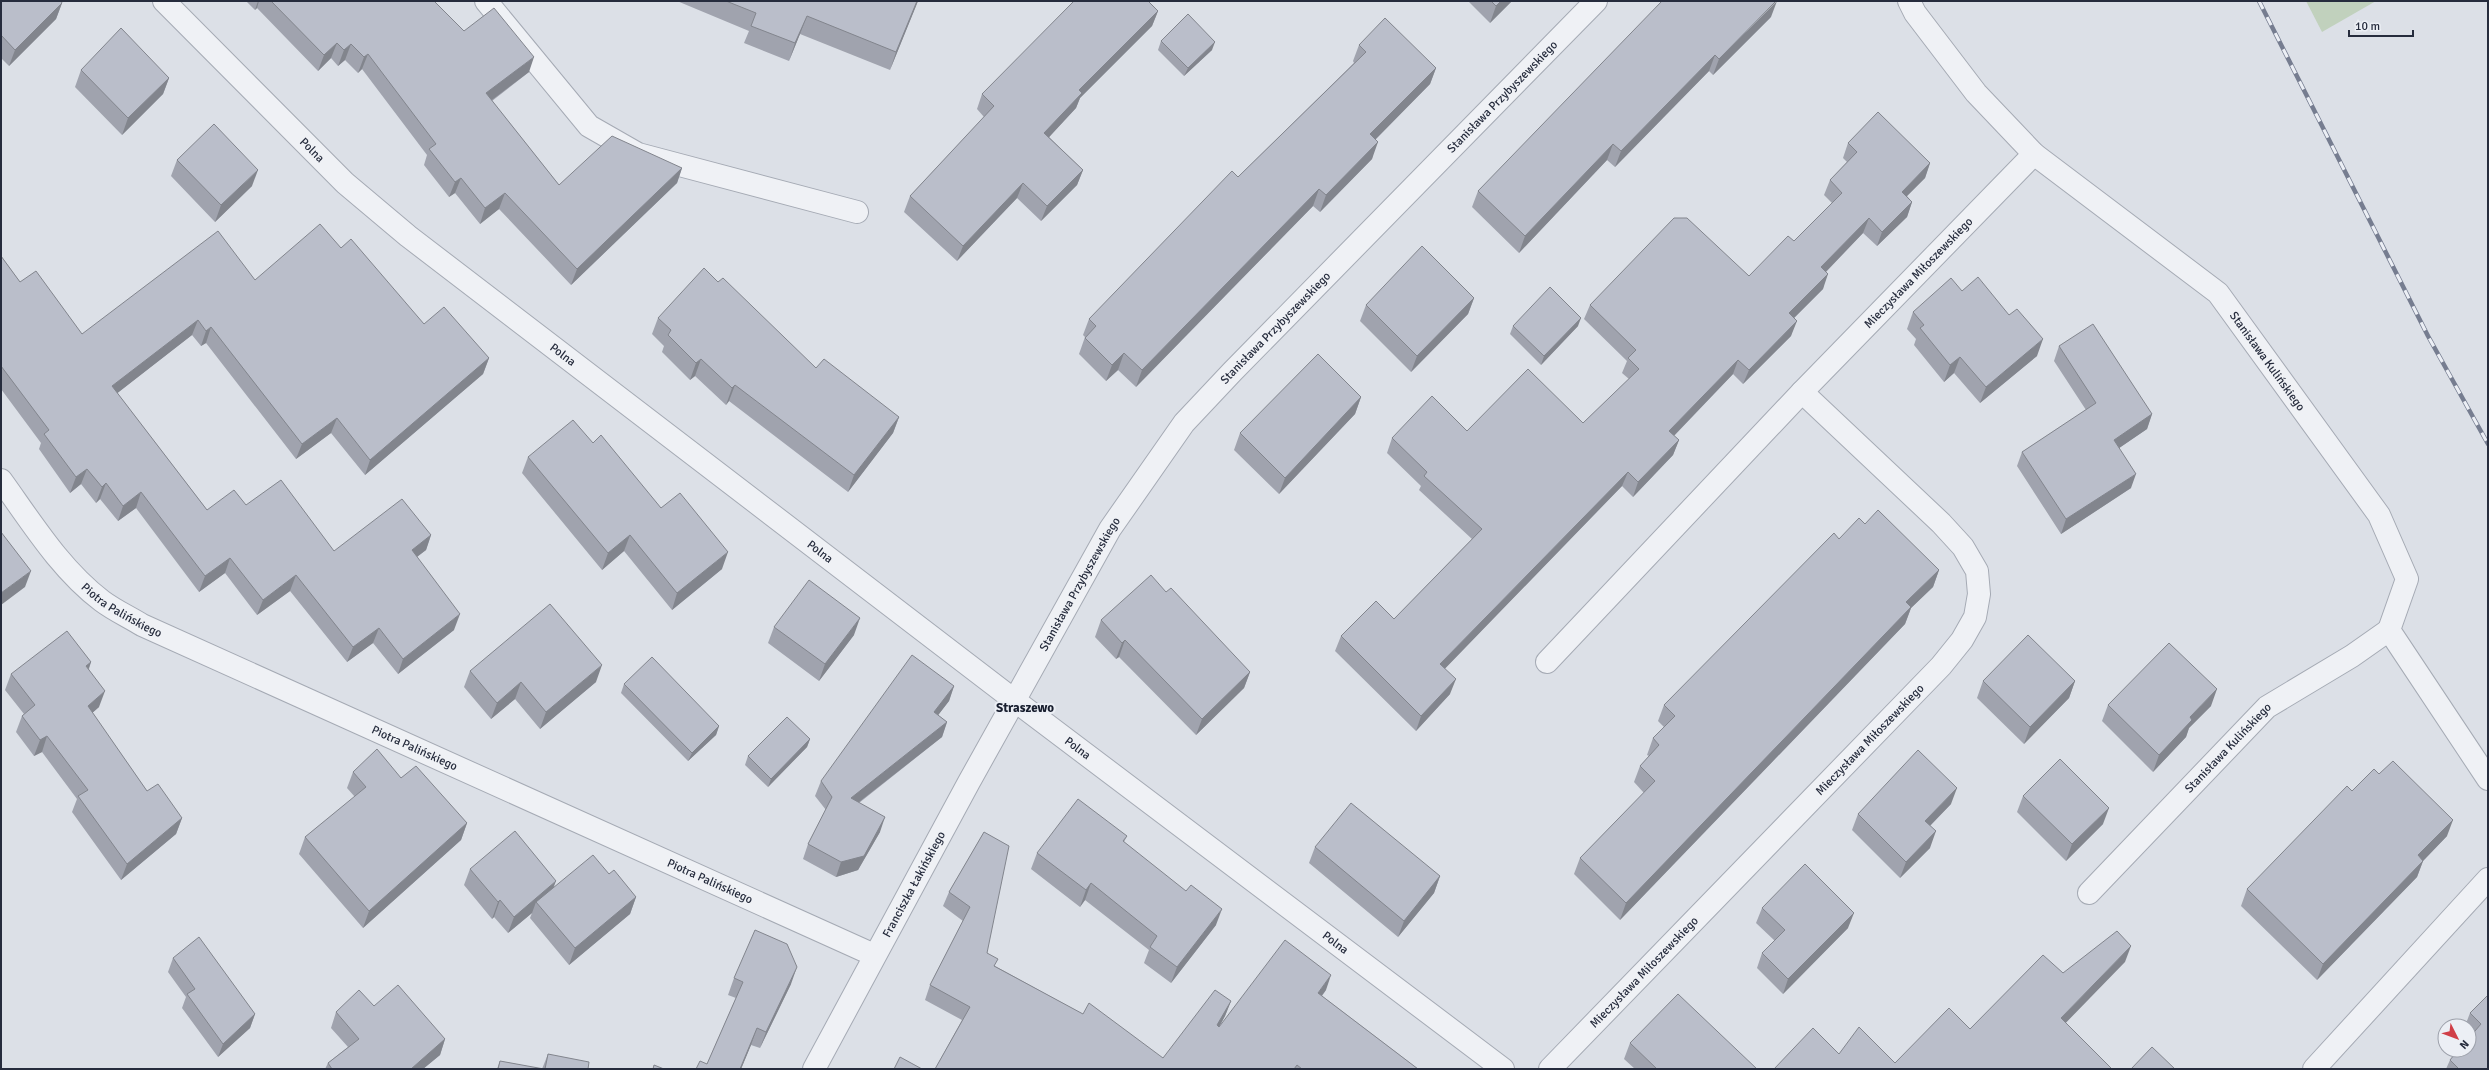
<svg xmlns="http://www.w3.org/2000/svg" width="2489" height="1070" font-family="Signika,sans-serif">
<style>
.grass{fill:#c1d1bd}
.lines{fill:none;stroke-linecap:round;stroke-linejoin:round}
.service-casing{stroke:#a5aab4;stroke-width:24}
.minor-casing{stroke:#a5aab4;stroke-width:24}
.service{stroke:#eff1f5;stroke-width:22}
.minor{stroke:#eff1f5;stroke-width:22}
.rail-casing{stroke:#767d90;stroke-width:4.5}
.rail{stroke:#eceff5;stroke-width:3;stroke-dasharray:9;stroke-linecap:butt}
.wall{fill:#a0a3ae}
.shaded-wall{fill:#82858d}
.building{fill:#babeca;stroke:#82858d}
.labels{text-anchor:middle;stroke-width:4;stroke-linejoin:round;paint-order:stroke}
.street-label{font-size:12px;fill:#262c3d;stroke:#eceff5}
.neighbourhood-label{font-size:13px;font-weight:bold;fill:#181e2e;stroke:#eceff5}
</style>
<rect width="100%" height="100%" fill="#dce0e7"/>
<path class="grass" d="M2306,1H2376L2322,32Z"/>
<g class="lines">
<defs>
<path id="service" d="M486,1L589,126L638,154L857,212"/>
<g id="minor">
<path id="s1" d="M164,1L345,183L408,236L1014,700L1503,1069"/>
<path id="s2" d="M1909,1L1915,13L1976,93L2034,154L2218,293L2379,515L2407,579L2389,630L2488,779"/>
<path id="s3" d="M1,480C32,523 60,569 102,601C114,610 129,617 142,625L874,955"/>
<path id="s4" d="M1547,662L1802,392L2034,154"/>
<path id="s5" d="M2089,893L2267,707L2352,656L2389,630"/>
<path id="s6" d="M814,1069L969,782L1110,529L1184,423L1232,372L1596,1"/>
<path id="s7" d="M1550,1069L1941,666L1962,640L1975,617L1979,594L1977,571L1963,547L1941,523L1802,392"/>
<path d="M2314,1069L2488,879"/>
</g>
</defs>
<use href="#service" class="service-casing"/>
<use href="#minor" class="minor-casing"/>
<use href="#service" class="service"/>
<use href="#minor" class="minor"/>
<defs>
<path id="rail" d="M2259,1L2428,336L2488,444"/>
</defs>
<use href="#rail" class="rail-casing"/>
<use href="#rail" class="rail"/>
</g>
<path class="wall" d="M1,1L62,3L56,19L9,66L1,58Z
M246,1H434L464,31L529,72L492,101L559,185L682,168L677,183L571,285L499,209L480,224L455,193L449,197L424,165L427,155L362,69L358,73L345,60L338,66L331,58L318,71L257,8L255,10Z
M677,1H918L890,70L800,34L789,61L744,43L749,31Z
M1468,1H1512L1490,23Z
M1158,11L1152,26L1080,98L1076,108L1049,137L1083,170L1077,185L1041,221L1017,198L957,261L904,212L910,196L984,117L977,109L982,94Z
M1771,17L1713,75L1709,71L1615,167L1607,160L1519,253L1472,207L1478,191Z
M1161,41L1212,50L1184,76L1158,50Z
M1359,45L1436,68L1430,84L1376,139L1372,159L1320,212L1313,206L1136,387L1118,370L1106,381L1079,354L1085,337L1083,335L1089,319L1238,177L1354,63L1353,61Z
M81,70L169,78L163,94L122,135L75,87Z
M1848,143L1930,163L1925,178L1907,196L1912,202L1907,217L1877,246L1863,233L1826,272L1823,289L1794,318L1791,336L1743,384L1733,374L1674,436L1679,440L1673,455L1633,497L1622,486L1445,668L1450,694L1416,731L1335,651L1341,636L1394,619L1472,539L1419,490L1421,486L1387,453L1392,438L1467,431L1583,423L1629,379L1622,373L1627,361L1584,319L1590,305L1749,276L1794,241L1832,203L1824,195L1830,180L1847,162L1843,158Z
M177,160L252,186L215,222L171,176Z
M341,248L424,324L489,358L483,374L365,475L331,433L296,459L206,343L201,346L192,335L117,393L207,510L246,505L334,551L431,535L426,550L417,557L454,630L398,674L373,643L347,662L290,591L257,615L225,573L199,592L136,508L118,521L100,499L96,503L81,484L70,493L39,449L41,443L1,389V256L20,282L82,334L255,280Z
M718,282L816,368L899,417L893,433L848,492L729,401L726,405L695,376L690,380L662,352L664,346L652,334L658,318Z
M1962,291L2037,356L1980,403L1954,373L1944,382L1914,345L1916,339L1907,329L1913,312Z
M1474,298L1468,314L1411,372L1360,321L1366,305Z
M1513,326H1578L1541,365L1510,334Z
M2059,346L2152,414L2147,429L2119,448L2131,488L2061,534L2017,466L2022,452L2086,410L2054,361Z
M1361,397L1355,414L1279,494L1234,450L1240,433Z
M593,443L661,508L722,569L672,610L624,551L602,570L522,473L528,457Z
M1865,524L1939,570L1933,587L1911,608L1905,624L1620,920L1574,874L1580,858L1644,793L1634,782L1640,766L1649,756L1647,755L1653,738L1664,727L1658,721L1664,705Z
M1166,592L1250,672L1244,688L1196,735L1119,657L1116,659L1095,637L1101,620Z
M774,627L854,635L819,681L768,643Z
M91,662L89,669L99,707L92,713L147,791L182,818L176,834L121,880L72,812L77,799L42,752L34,756L16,732L22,716L24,714L5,690L11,674Z
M470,671L596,682L540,729L515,699L491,719L464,687Z
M1983,681H2075L2069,698L2024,744L1977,698Z
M624,684L719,726L716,735L688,761L621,693Z
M954,686L949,701L938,715L947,722L942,737L859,803L880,832L858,870L836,877L803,859L808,844L826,810L815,796L821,781Z
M2108,705L2211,706L2189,728L2186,737L2153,772L2102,721Z
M810,739L807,747L768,787L745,765L748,756Z
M353,772L401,778L467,823L461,840L363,928L299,854L305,837L355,797L347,788Z
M2379,774L2447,836L2423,861L2417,877L2317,980L2241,906L2247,889L2352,791Z
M2023,796L2103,824L2066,861L2017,812Z
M1951,804L1930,826V848L1900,878L1852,830L1858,814Z
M984,832L987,953L995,966L1163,1058L1231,1001L1225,1016L1219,1027L1326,990L1322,996L1418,1069H935L962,1020L925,1000L930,985L963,921L943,906L949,892Z
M1127,836L1124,842L1216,925L1171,983L1144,963L1149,950L1085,900L1080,907L1031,869L1037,853Z
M1315,847L1440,876L1434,893L1398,937L1309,863Z
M470,869L554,887L609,874L636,897L630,914L569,965L530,918L532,913L508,933L494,917L492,919L464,885Z
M1762,908L1848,928L1783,994L1757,968L1762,953L1775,941L1756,923Z
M173,958L255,1014L250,1028L218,1057L182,1008L186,997L168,972Z
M734,978L791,984L760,1048L751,1045L741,1069H696L707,1064L736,998L728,995Z
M2488,995V1069H2446L2450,1060L2471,1036L2469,1035V1026H2465L2470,1013Z
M374,1006L445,1039L440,1055L423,1069H325L328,1063L348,1047L331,1028L336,1012Z
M1630,1043L1757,1069H1635L1624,1059Z
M548,1054L588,1069H497L500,1061L542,1069Z"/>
<path class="shaded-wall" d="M258,1H259L257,8L255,10Z
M917,1H918L890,70L896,52Z
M1501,1H1512L1490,23L1496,6Z
M1777,1L1771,17L1713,75L1719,59Z
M62,3L56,19L9,66L15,50Z
M1158,11L1152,26L1080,98L1076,108L1039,148L1044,133L1079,90Z
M807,16L800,34L789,61L795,43Z
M1215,42L1212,50L1184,76L1188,68Z
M337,43L331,58L318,71L324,55Z
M351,44L345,60L338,66L344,50Z
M368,54L362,69L358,73L364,57Z
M1715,55L1709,71L1615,167L1621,151Z
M534,57L529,72L480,109L486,93Z
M1436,68L1430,84L1364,151L1370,134Z
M169,78L163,94L122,135L128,118Z
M1378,142L1372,159L1320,212L1326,195Z
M1613,144L1607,160L1519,253L1525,236Z
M1930,163L1925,178L1897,206L1902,192Z
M682,168L677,183L571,285L577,269Z
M258,170L252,186L215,222L221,205Z
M1083,170L1077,185L1041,221L1047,206Z
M461,178L455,193L449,197L455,182Z
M1023,183L1017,198L957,261L963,246Z
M1319,189L1313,206L1136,387L1142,370Z
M505,193L499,209L480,224L485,208Z
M1912,202L1907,217L1877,246L1882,232Z
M1869,218L1863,233L1816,282L1821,267Z
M1828,274L1823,289L1784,328L1789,313Z
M1474,298L1468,314L1411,372L1417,356Z
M1581,318L1578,326L1541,365L1544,356Z
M198,320L192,335L106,402L112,386Z
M1797,321L1791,336L1743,384L1749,370Z
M211,327L206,343L201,346L206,331Z
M2043,339L2037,356L1980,403L1986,387Z
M1124,353L1118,370L1106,381L1112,365Z
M1960,357L1954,373L1944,382L1950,365Z
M489,358L483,374L365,475L370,460Z
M701,359L695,376L690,380L696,363Z
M1738,360L1733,374L1664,446L1669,431Z
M735,385L729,401L726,405L732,388Z
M1361,397L1355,414L1279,494L1285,478Z
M2152,414L2147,429L2109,455L2114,440Z
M899,417L893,433L848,492L854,475Z
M337,418L331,433L296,459L302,444Z
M1679,440L1673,455L1633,497L1638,482Z
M87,469L81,484L70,493L76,477Z
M1628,472L1622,486L1435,679L1440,664Z
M2136,474L2131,488L2061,534L2066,519Z
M106,483L100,499L96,503L102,487Z
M141,492L136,508L118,521L123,506Z
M431,535L426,550L406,565L412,550Z
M630,535L624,551L602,570L608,553Z
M728,552L722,569L672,610L677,593Z
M230,558L225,573L199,592L205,576Z
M1939,570L1933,587L1911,608L1905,624L1620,920L1626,903L1906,602Z
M31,571L25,587L1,605V593Z
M296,575L290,591L257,615L263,600Z
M460,614L454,630L398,674L403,659Z
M860,618L854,635L819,681L825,664Z
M379,628L373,643L347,662L353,647Z
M1125,640L1119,657L1116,659L1122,643Z
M91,662L85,678L86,666Z
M602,665L596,682L540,729L546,712Z
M1250,672L1244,688L1196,735L1202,719Z
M1456,679L1450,694L1416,731L1421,716Z
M2075,681L2069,698L2024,744L2030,727Z
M521,682L515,699L491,719L497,703Z
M954,686L949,701L929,727L934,712Z
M2217,689L2211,706L2189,728L2186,737L2153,772L2159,755L2190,717Z
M105,691L99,707L82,722L88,706Z
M947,722L942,737L845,813L851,798Z
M719,726L716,735L688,761L692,753Z
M47,736L42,752L34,756L40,740Z
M810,739L807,747L768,787L771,779Z
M1957,788L1951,804L1919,837L1925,821Z
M2109,808L2103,824L2066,861L2072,844Z
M885,817L880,832L858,870L836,877L841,862Z
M182,818L176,834L121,880L127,864Z
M2453,820L2447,836L2423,861L2417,877L2317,980L2323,964L2418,855Z
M467,823L461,840L363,928L369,911Z
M1936,831L1930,848L1900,878L1906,862Z
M1440,876L1434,893L1398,937L1404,921Z
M556,881L550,897L536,902L532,913L508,933L514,917Z
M1091,883L1085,900L1080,907L1086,890Z
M636,897L630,914L569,965L575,948Z
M500,900L494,917L492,919L498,902Z
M1222,909L1216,925L1171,983L1177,967Z
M1854,913L1848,928L1783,994L1788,979Z
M2131,946L2125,962L2055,1034L2061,1018Z
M797,967L791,984L760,1048L766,1032Z
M1331,975L1326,990L1312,1008L1318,993Z
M1231,1001L1225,1016L1212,1040L1217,1025Z
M255,1014L250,1028L218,1057L223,1044Z
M757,1028L751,1045L741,1069H740Z
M445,1039L440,1055L423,1069H411Z"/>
<path class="building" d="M1,1H61L62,3L15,50L1,35Z
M271,1H434L464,31L494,8L534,57L486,93L559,185L612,136L682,168L577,269L505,193L485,208L461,178L455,182L429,149L436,144L368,54L364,57L351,44L344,50L337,43L324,55Z
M726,1H917L896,52L807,16L795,43L751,26L756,13Z
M1074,1H1148L1158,11L1079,90L1082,93L1044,133L1083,170L1047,206L1023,183L963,246L910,196L994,106L982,94Z
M1491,1H1501L1496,6Z
M1662,1H1776L1719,59L1715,55L1621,151L1613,144L1525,236L1478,191Z
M1188,14L1215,42L1188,68L1161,41Z
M1385,18L1436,68L1370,134L1378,142L1326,195L1319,189L1142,370L1124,353L1112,365L1085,338L1096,326L1089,319L1232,171L1238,177L1366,52L1359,45Z
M121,28L169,78L128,118L81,70Z
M1878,112L1930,163L1902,192L1912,202L1882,232L1869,218L1821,267L1828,274L1789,313L1797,321L1749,370L1738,360L1669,431L1679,440L1638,482L1628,472L1440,664L1456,679L1421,716L1341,636L1376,601L1394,619L1482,529L1424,476L1427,472L1392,438L1432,396L1467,431L1528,369L1583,423L1639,369L1628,358L1636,350L1590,305L1674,218H1687L1749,276L1788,236L1794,241L1842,193L1830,180L1857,152L1848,143Z
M214,124L258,170L221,205L177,160Z
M320,224L341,248L351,239L424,324L444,307L489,358L370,460L337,418L302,444L211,327L206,331L198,320L112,386L207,510L234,490L246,505L281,480L334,551L402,499L431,535L412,550L460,614L403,659L379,628L353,647L296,575L263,600L230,558L205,576L141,492L123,506L106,483L102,487L87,469L76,477L44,434L49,430L1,366V256L20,282L36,271L82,334L218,231L255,280Z
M1422,246L1474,298L1417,356L1366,305Z
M704,268L718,282L723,278L816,368L824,359L899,417L854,475L735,385L732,388L701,359L696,363L668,335L671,330L658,318Z
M1978,277L2009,315L2017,309L2043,339L1986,387L1960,357L1950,365L1920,328L1924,325L1913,312L1951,278L1962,291Z
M1550,287L1581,318L1544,356L1513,326Z
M2093,324L2152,414L2114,440L2136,474L2066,519L2022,452L2096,403L2059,346Z
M1318,354L1361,397L1285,478L1240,433Z
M573,420L593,443L601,435L661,508L680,493L728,552L677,593L630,535L608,553L528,457Z
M1878,510L1939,570L1906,602L1911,607L1626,903L1580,858L1655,781L1640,766L1659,745L1653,738L1675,716L1664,705L1834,533L1839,539L1859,518L1865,524Z
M1,532L31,571L1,593Z
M1151,575L1166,592L1171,588L1250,672L1202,719L1125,640L1122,643L1101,620Z
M809,580L860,618L825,664L774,627Z
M550,604L602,665L546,712L521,682L497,703L470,671Z
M67,631L91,662L86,666L105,691L88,706L147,791L158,784L182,818L127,864L78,796L88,790L47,736L40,740L22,716L35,705L11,674Z
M2028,635L2075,681L2030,727L1983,681Z
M2169,643L2217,689L2190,717L2192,720L2159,755L2108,705Z
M912,655L954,686L934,712L947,722L851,798L885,817L864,856L841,862L808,844L832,797L821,781Z
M652,657L719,726L692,753L624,684Z
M787,717L810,739L771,779L748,756Z
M377,749L401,778L416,766L467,823L369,911L305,837L366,787L353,772Z
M1918,750L1957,788L1925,821L1936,831L1906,862L1858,814Z
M2060,759L2109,808L2072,844L2023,796Z
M2393,761L2453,820L2418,855L2423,861L2323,964L2247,889L2347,786L2352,791L2374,769L2379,774Z
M1078,799L1127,836L1123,841L1186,891L1191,885L1222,909L1177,967L1150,947L1157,936L1091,883L1086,890L1037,853Z
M1351,803L1440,876L1404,921L1315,847Z
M515,831L556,881L514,917L500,900L498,902L470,869Z
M984,832L1009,846L987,953L998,959L994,966L1083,1014L1089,1003L1163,1058L1215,990L1231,1001L1217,1025L1219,1027L1285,940L1331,975L1318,993L1418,1069H1302L1297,1065L1294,1069H935L970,1007L930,985L970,907L949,892Z
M593,855L609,874L614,870L636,897L575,948L536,902Z
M1805,864L1854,913L1788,979L1762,953L1785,930L1762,908Z
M755,930L787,944L797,967L766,1032L757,1028L740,1069H696L700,1061L707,1064L743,982L734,978Z
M2117,931L2131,946L2061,1018L2112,1069H1774L1813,1028L1839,1054L1859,1027L1895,1063L1949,1008L1970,1029L2043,955L2063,973Z
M199,937L255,1014L223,1044L187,994L195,989L173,958Z
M398,985L445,1039L411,1069H332L328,1063L359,1039L336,1012L359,990L374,1006Z
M1678,994L1757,1069H1657L1630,1043Z
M2488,995V1069H2459L2450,1060L2458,1050H2469V1038L2481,1024L2470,1013Z
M2152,1047L2175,1069H2131Z
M548,1054L589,1062L588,1069H545Z
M900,1057L922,1069H894Z
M500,1061L544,1069H498Z
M654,1065L664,1069H653Z"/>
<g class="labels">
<g class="street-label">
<text dy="4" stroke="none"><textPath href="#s6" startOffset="1201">Stanisława Przybyszewskiego</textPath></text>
<text dy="4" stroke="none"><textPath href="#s1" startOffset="210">Polna</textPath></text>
<text dy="4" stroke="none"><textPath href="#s4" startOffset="538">Mieczysława Miłoszewskiego</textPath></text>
<text dy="4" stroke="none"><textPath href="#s6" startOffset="877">Stanisława Przybyszewskiego</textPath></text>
<text dy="4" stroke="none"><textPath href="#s1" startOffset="534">Polna</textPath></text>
<text dy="4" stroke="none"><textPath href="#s2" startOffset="513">Stanisława Kulińskiego</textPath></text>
<text dy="4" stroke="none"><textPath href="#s1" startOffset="858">Polna</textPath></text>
<text dy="4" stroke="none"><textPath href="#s6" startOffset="553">Stanisława Przybyszewskiego</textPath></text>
<text dy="4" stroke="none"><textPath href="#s3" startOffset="180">Piotra Palińskiego</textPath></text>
<text dy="4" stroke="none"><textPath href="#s7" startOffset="459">Mieczysława Miłoszewskiego</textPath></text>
<text dy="4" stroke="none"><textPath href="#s3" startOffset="504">Piotra Palińskiego</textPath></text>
<text dy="4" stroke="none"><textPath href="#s1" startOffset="1182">Polna</textPath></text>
<text dy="4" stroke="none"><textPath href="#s5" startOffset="201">Stanisława Kulińskiego</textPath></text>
<text dy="4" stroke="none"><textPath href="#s3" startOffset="828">Piotra Palińskiego</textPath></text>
<text dy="4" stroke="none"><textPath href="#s6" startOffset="210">Franciszka Łakińskiego</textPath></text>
<text dy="4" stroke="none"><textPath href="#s1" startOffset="1505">Polna</textPath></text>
<text dy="4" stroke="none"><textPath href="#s7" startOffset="135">Mieczysława Miłoszewskiego</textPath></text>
</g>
<g class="neighbourhood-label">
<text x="1025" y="712">Straszewo</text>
</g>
</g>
<rect width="2489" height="1070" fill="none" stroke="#262c3d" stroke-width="4"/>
<g transform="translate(2457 1038) rotate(132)"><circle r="19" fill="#eceff5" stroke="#9da1ab"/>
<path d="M0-3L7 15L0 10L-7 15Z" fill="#d03e47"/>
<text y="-6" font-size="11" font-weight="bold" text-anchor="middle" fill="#262c3d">N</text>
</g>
<path d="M2349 30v6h64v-6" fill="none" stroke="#262c3d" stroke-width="2"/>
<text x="2355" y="30" font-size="12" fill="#262c3d" stroke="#eceff5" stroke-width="3" paint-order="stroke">10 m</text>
</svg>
